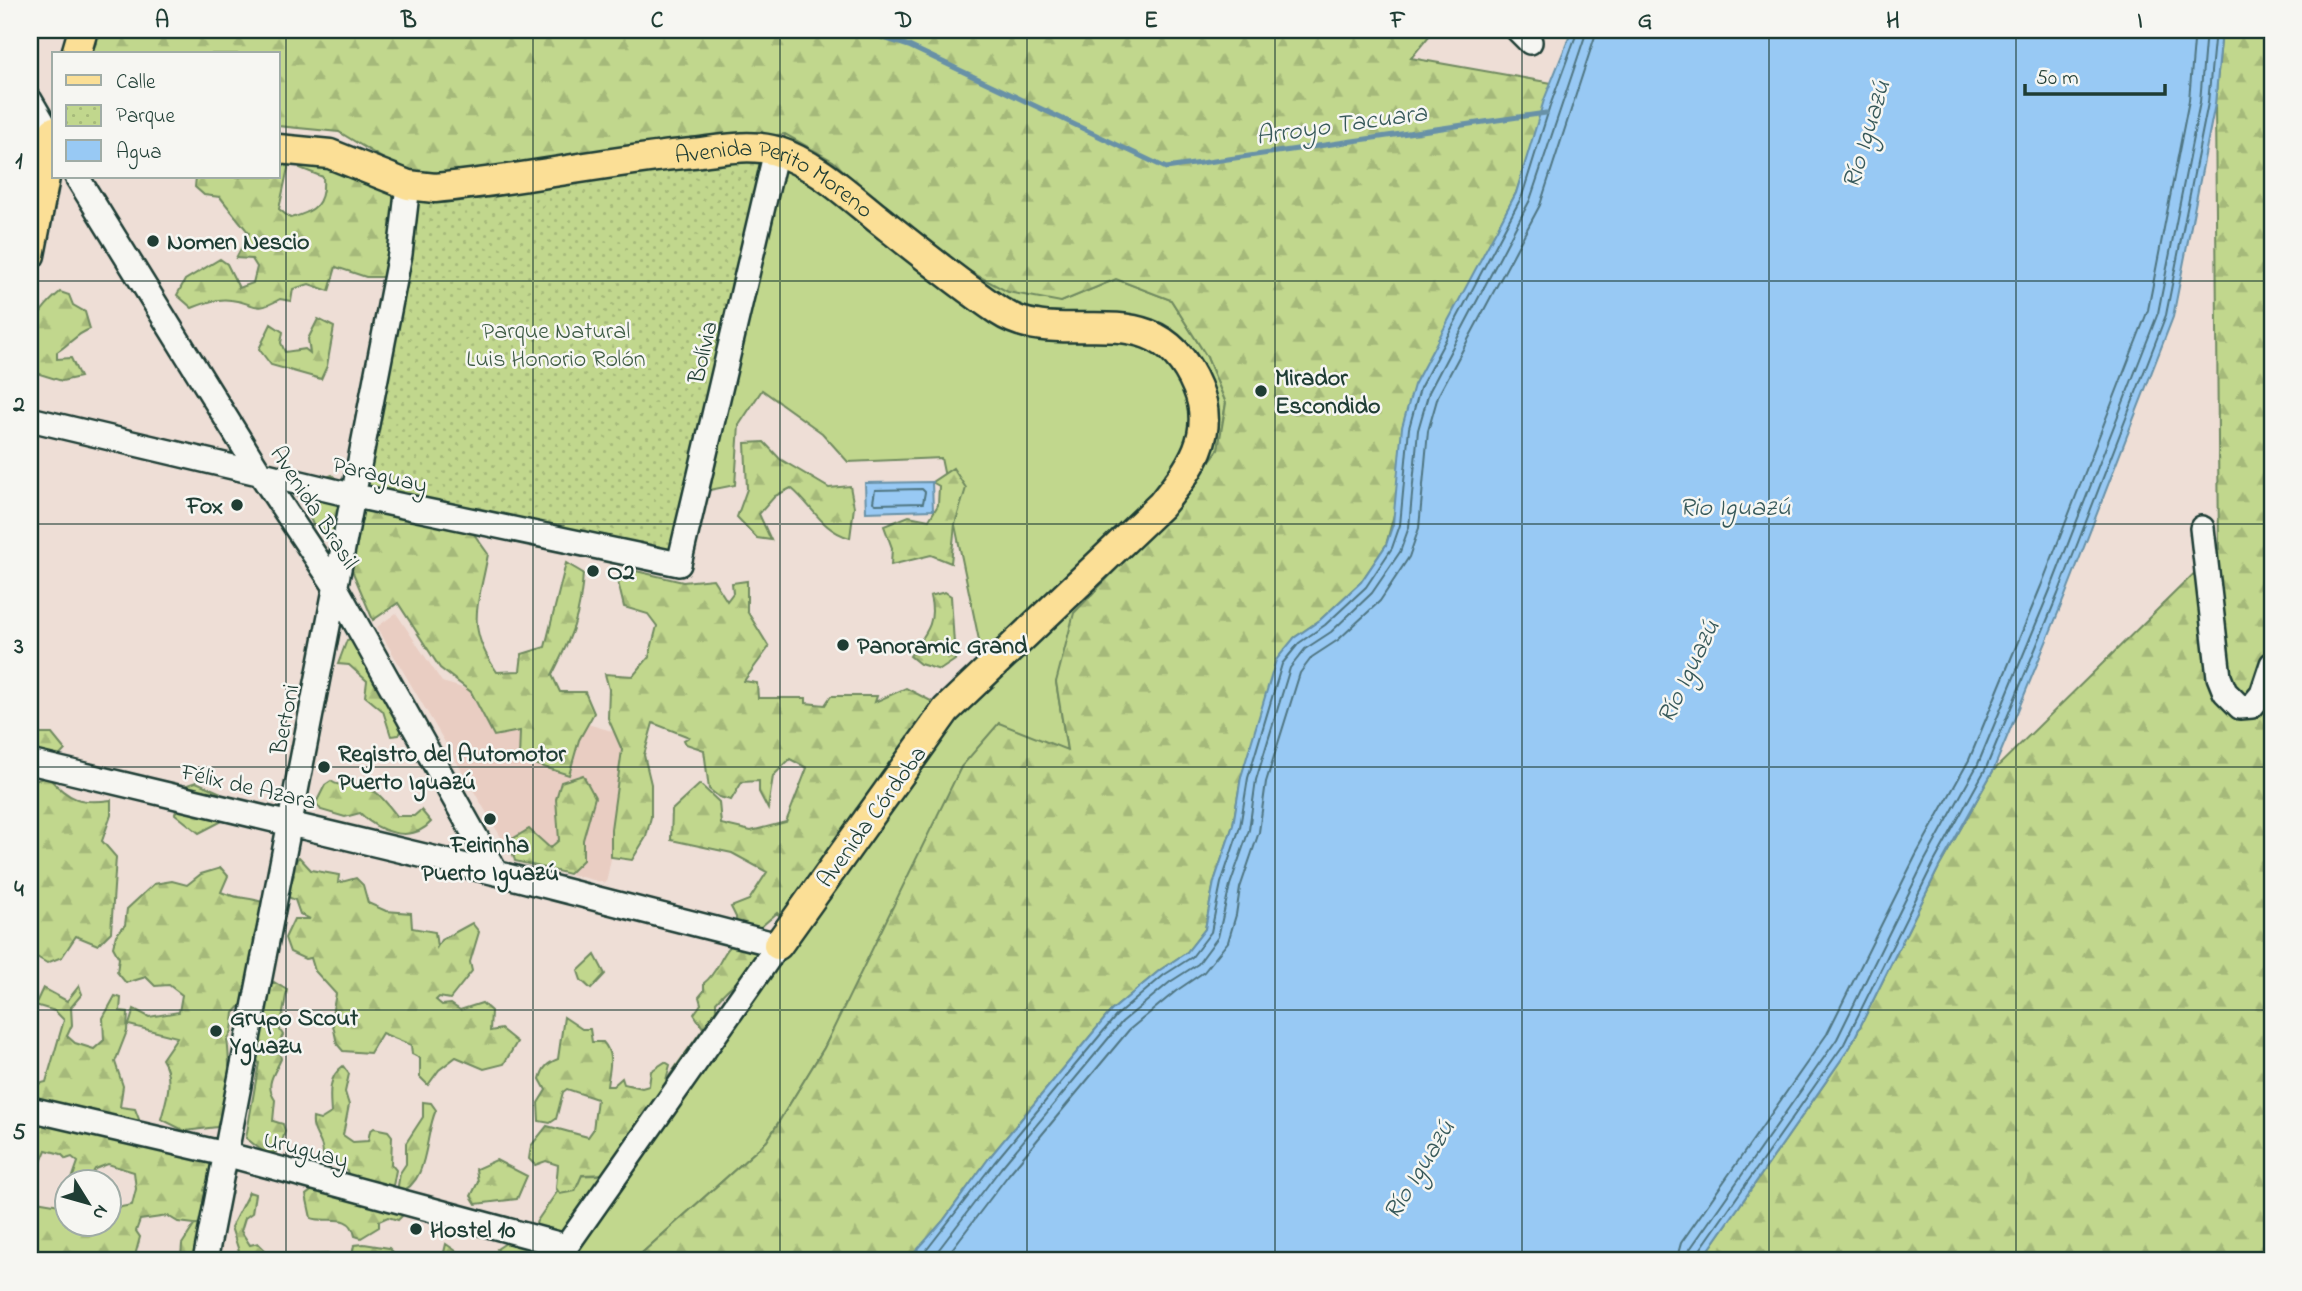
<svg xmlns="http://www.w3.org/2000/svg" width="2302" height="1291" font-family="'Indie Flower',sans-serif">
<style>
.built{fill:#e9cdc2}
.green{fill:#c1d78d;stroke:#708a60;stroke-width:2}
.forest{fill:url(#forest-firs);stroke:#708a60;stroke-width:2}
.park{fill:url(#park-dots);stroke:#708a60;stroke-width:2}
.water{fill:#98c9f4;stroke:#6891a7;stroke-width:2}
.lines{fill:none;stroke-linecap:round;stroke-linejoin:round}
.shore{stroke:#4f7581;stroke-width:2}
.stream{stroke:#6891a7;stroke-width:5}
.minor-casing{stroke:#1f3d34;stroke-width:28}
.major-casing{stroke:#1f3d34;stroke-width:33}
.minor{stroke:#f6f6f2;stroke-width:23}
.major{stroke:#fbdf96;stroke-width:28}
.grid{fill:none;stroke:#1f3d34;stroke-width:2;stroke-opacity:0.55}
.poi-dot{fill:#1f3d34;stroke:#f6f6f2;stroke-width:2.5}
.labels{text-anchor:middle;stroke-width:5;stroke-linejoin:round;paint-order:stroke}
.street-label{font-size:24px;fill:#1f3d34;stroke:#f6f6f2}
.poi-label{font-size:24px;font-weight:bold;fill:#1f3d34;stroke:#f6f6f2;text-anchor:start}
.park-label{font-size:24px;fill:#3f5c46;stroke:#f6f6f2}
.water-label{font-size:26px;font-style:italic;fill:#37595a;stroke:#f6f6f2}
.neatline{fill:none;stroke:#1f3d34;stroke-width:2.5}
.grid-label{font-size:23px;text-anchor:middle;font-weight:bold;fill:#1f3d34}
</style>
<defs>
<pattern id="forest-firs" width="22" height="20" patternUnits="userSpaceOnUse" patternTransform="scale(1.75)"><rect width="22" height="20" fill="#c1d78d"/><path d="M5 1l3.5 6h-7zM16 11l3.5 6h-7z" fill="#a5b97a"/></pattern>
<pattern id="park-dots" width="8" height="8" patternUnits="userSpaceOnUse" patternTransform="scale(1.75)"><rect width="8" height="8" fill="#c1d78d"/><path d="M2 2h.1M6 6h.1" fill="none" stroke="#a5b97a" stroke-width="1.8" stroke-linecap="round"/></pattern>
</defs>
<rect width="100%" height="100%" fill="#eeded6"/>
<filter id="ink" filterUnits="userSpaceOnUse"><feTurbulence type="fractalNoise" baseFrequency=".0143" numOctaves="2"/><feDisplacementMap in="SourceGraphic" scale="14" xChannelSelector="R" yChannelSelector="G"/><feConvolveMatrix kernelMatrix="1 2 1 2 8 2 1 2 1" color-interpolation-filters="sRGB"/></filter>
<g filter="url(#ink)">
<path class="built" d="M396,613L442,682L636,738L606,883L515,861L377,627Z"/>
<path class="green" d="M785,134L833,161L896,222L1061,302L1116,279L1171,300L1207,357L1226,403L1218,450L1170,513L1056,682L1067,750L894,910L824,1048L767,1141L633,1261H519L537,1221L568,1176L598,1175L771,934L901,740L989,688L941,458L848,462L822,433L762,390L739,425L735,485L710,490Z"/>
<path class="forest" d="M102,30H1434L1411,58L1552,83L1516,193L1439,342L1386,545L1361,582L1320,620L1294,638L1241,777L1233,825L1214,882L1205,929L1187,952L1160,970L1111,1011L989,1158L943,1221L911,1259L633,1261L767,1141L824,1048L961,767L999,723L1067,750L1056,682L1074,613L1170,513L1218,450L1226,403L1207,357L1171,300L1116,279L1061,302L1008,292L928,249L833,161L785,134L431,181L407,173L339,132L278,126V54H91Z
M2222,30H2272V1261H1701L1850,1047L1939,867L1993,771L2219,549L2215,104Z
M298,151L400,188L383,277H366L336,267L329,291L309,284L293,289L291,301L280,299C252,315 256,302 231,300C217,298 205,303 192,308L177,295L185,280L220,259L227,264L239,288L253,283L257,267L252,259L236,258L249,233L220,197L204,195L195,187L196,177H278V153L284,155L288,168L279,209L290,218C315,212 325,204 323,177L300,168Z
M60,292L69,295L73,305L85,312L90,329C76,334 70,344 57,352V359L71,358L80,377L62,381L30,371C30,333 29,318 60,292Z
M318,319L334,327L327,366L321,379L271,365L259,349L271,324L283,332L281,343L285,352L305,349L310,353L308,339Z
M764,442L780,459L829,488L850,486L854,507L850,538C821,530 814,507 791,488L775,496L759,514L771,540L757,538L737,517L747,489L745,443Z
M953,468L966,488L955,524L951,563L931,555L891,565L892,548L884,526L909,516L929,520L938,505L939,486L932,482Z
M332,475L351,495L464,520L488,554C479,606 464,625 497,672L520,671L522,654L545,647L566,563L583,573C581,615 571,638 552,675L560,692H585L594,713L579,740L569,775L519,759L520,731L494,736L471,692L440,668L398,603L373,620L351,568V501L337,535L313,525L305,506L308,485Z
M636,571L683,582L713,579L727,601L733,593L732,583L747,581V611L769,647L744,681L757,683L758,698H806V703L825,705L831,696H877L875,702L906,688L931,701L934,710L787,924L777,913L748,938L758,952V974C738,978 729,987 716,1002V1010L703,1028L694,1014L701,1004L699,997L704,991V983C719,972 721,951 737,940L736,917L731,907L749,900L767,872L732,853L671,840L672,810L700,784L719,802L721,824L751,831L786,822L807,768L790,759L773,776L768,809L759,792V781L742,782L731,800L719,797L709,789L704,750L686,744L684,740L689,737L653,723L644,755L651,784V817L646,837L632,860L611,857V829L622,750L608,718L609,689L605,674L633,676L649,657L657,626L648,614L624,607L618,582Z
M945,592L951,596L955,660L940,670L920,664L910,656C925,634 937,624 930,596Z
M357,637L371,660L367,668L407,721L399,735L391,736L383,711L365,696L367,681L349,665L338,664L347,640Z
M30,734H52L65,750L50,766L30,770Z
M583,775L595,797L583,840V860L569,874L515,861L509,841L529,829L550,848L559,840L556,799L561,782Z
M48,777C69,800 80,804 111,800V815L102,841L116,857L111,932L98,945L76,936L62,957L47,963L30,953V782Z
M331,781C338,786 339,784 347,784C374,784 382,797 397,816H414L421,810L431,822C411,844 378,832 360,813L345,817L321,810L316,803L325,785Z
M196,782L219,792L229,808L226,819L199,833L175,814L184,786Z
M299,857L311,870L339,875L338,883L356,878L363,885L368,903L386,911L411,913L412,928L435,932L437,947L441,940L472,923L479,932L470,962L472,971L450,999L439,997L436,1000L442,1005L451,1004L460,1010L482,1003L491,1011L490,1031L501,1029L517,1042L504,1064L484,1069L456,1057L439,1070L428,1085L420,1077V1058L412,1054L411,1045L382,1033L370,1053L343,1051L337,1044L333,1025L330,1024L336,994L315,971L311,958L305,959L290,952L285,938L294,919H310L300,914L295,900L286,896L294,875L291,868Z
M221,868L228,876L221,892C236,899 250,897 265,903L254,936L264,956L259,985L234,1013L232,1031L227,1041C230,1055 227,1067 232,1081C225,1096 225,1112 217,1127L185,1131L161,1119C167,1098 174,1078 162,1059L177,1037L129,1025L134,1009L149,1017L179,1012L182,995L169,985L155,986L146,977L126,983L117,972L119,958L113,947L116,935L125,925L127,909L154,884L172,881L187,885L201,874Z
M595,955L605,974L591,989L581,980L578,971Z
M274,982L287,990L280,1030L283,1035L278,1044L281,1059C275,1073 264,1084 275,1100L273,1121L283,1124L285,1131L280,1151L266,1154L246,1138L259,1063L255,1057L264,989Z
M79,986L82,994L71,1007L72,1025L67,1036L75,1043L94,1049L104,1040L103,1018L115,996L121,998L120,1011L128,1012L127,1031L115,1062L123,1086L120,1107L135,1109L140,1122L130,1124L30,1100V1086L46,1082L64,1020L55,1011L35,1005L43,988L67,1001Z
M564,1017L582,1029H590L592,1042H603C615,1055 609,1070 607,1086H613L622,1078L624,1084L642,1088L649,1086L651,1071L665,1062L670,1065L666,1080L667,1091L633,1131L635,1138L607,1174L582,1175L575,1191L560,1194L556,1188L558,1165L546,1161L535,1165L529,1159L531,1146L547,1126L588,1137L593,1130L597,1099L567,1089L563,1092L556,1119L550,1123L539,1121L538,1103L546,1090L540,1079C543,1067 548,1063 558,1059Z
M343,1066L349,1074L345,1092L349,1105L343,1135L353,1142L368,1141L370,1131L374,1128L388,1131L392,1136L391,1164L396,1170L393,1186L382,1190L352,1180L345,1168L323,1157C324,1139 311,1134 313,1118L320,1120L331,1113C330,1096 327,1077 343,1066Z
M423,1102L431,1103L436,1110C424,1135 430,1183 398,1193L409,1209L398,1220L388,1217L379,1221V1227L361,1238L355,1236C351,1211 325,1224 311,1218L306,1195L319,1185L397,1192L400,1173L406,1164V1143L423,1117Z
M30,1120L192,1138L214,1165L204,1190L208,1202L201,1223L197,1224L205,1230L198,1261H166L181,1257L182,1244L195,1224L178,1222L168,1216L140,1220L136,1231L140,1237L136,1252L139,1261H99L83,1253L34,1251L30,1247V1200L66,1206V1224H108L109,1205L116,1208L132,1205L136,1189L134,1172L108,1164L95,1169L88,1182H71L78,1162L72,1157L66,1159L61,1154L46,1150L38,1169L30,1177Z
M496,1160L527,1176L517,1199L476,1204L471,1196L478,1182L476,1169Z
M249,1192L255,1194L252,1213L245,1218L241,1231L250,1245L258,1243L265,1250L264,1256L249,1258L240,1254L231,1227Z
M512,1239L537,1249V1261H506L497,1249Z
M364,1244L389,1248L398,1257L397,1261H351L354,1245Z
M446,1244L462,1255L459,1261H442Z
M327,1254L340,1261H295L297,1255Z"/>
<path class="park" d="M776,151L679,564L351,495L408,185Z"/>
<path class="water" d="M1572,30H2222L2215,104L2173,317L2065,596L1993,771L1939,867L1850,1047L1701,1261H907L943,1221L989,1158L1111,1011L1160,970L1187,952L1205,929L1214,882L1233,825L1241,777L1276,660L1294,638L1320,620L1361,582L1386,545L1393,524L1402,427L1414,385L1516,193L1544,100Z
M932,482L933,510L866,512L865,483Z"/>
<g class="lines">
<path class="shore" d="M922,489L925,492L923,503L876,504L873,502L875,490Z
M918,1261L994,1163L1116,1016L1164,975L1192,957L1211,932L1221,883L1240,827L1248,778L1282,664L1299,643L1325,625L1366,587L1392,548L1400,525L1409,428L1420,388L1522,196L1551,103L1578,30
M930,1261L1001,1168L1122,1022L1170,982L1198,964L1218,937L1230,885L1249,830L1256,780L1290,668L1305,649L1331,632L1372,593L1400,552L1409,527L1418,430L1429,392L1530,200L1587,30
M943,1261L1009,1174L1129,1030L1176,991L1204,972L1228,942L1236,915L1240,888L1259,832L1266,782L1300,673L1312,657L1338,640L1380,601L1409,557L1419,528L1428,431L1438,396L1540,205L1597,30
M1676,1261L1681,1243L1827,1034L1916,855L1969,760L2041,586L2148,310L2189,100L2195,30
M1687,1261L1690,1249L1837,1039L1925,860L1978,764L2050,590L2158,313L2200,102L2206,30
M1696,1261L1697,1254L1844,1044L1933,864L1986,768L2058,594L2166,315L2208,103L2215,30"/>
<path class="stream" d="M859,30L909,46L1166,168L1546,113"/>
<defs>
<path id="minor" d="M1518,30L1530,42
M30,100L54,141
M77,177L260,473L335,586L496,873
M30,419L351,495L679,564L776,151
M2202,528L2219,677L2225,692L2240,707L2252,706L2262,694L2272,664
M30,762L496,873L778,945L556,1261
M30,1109L225,1154L566,1246
M205,1261L400,254L408,185"/>
<g id="major">
<path d="M76,54L83,30"/>
<path id="s1" d="M278,149L330,154L408,185L435,188C521,180 606,161 692,153C718,150 750,143 776,151C814,163 847,194 877,218C917,250 956,282 999,311C1064,354 1155,286 1197,387C1217,434 1190,469 1161,505L946,710L778,945"/>
<path d="M30,255L54,131"/>
</g>
</defs>
<use href="#minor" class="minor-casing"/>
<use href="#major" class="major-casing"/>
<use href="#minor" class="minor"/>
<use href="#major" class="major"/>
</g>
</g>
<path class="grid" d="M286,30V1261M533,30V1261M780,30V1261M1027,30V1261M1275,30V1261M1522,30V1261M1769,30V1261M2016,30V1261M30,281H2272M30,524H2272M30,767H2272M30,1010H2272"/>
<g class="poi-dot">
<circle cx="153" cy="241" r="7"/>
<circle cx="1261" cy="391" r="7"/>
<circle cx="237" cy="505" r="7"/>
<circle cx="593" cy="571" r="7"/>
<circle cx="843" cy="645" r="7"/>
<circle cx="324" cy="767" r="7"/>
<circle cx="490" cy="819" r="7"/>
<circle cx="216" cy="1031" r="7"/>
<circle cx="416" cy="1229" r="7"/>
</g>
<g class="labels">
<g class="street-label">
<text dy="8" stroke="none"><textPath href="#s1" startOffset="513">Avenida Perito Moreno</textPath></text>
<text transform="translate(702 352) rotate(-77)" y="8">Bolívia</text>
<text transform="translate(380 474) rotate(13)" y="8">Paraguay</text>
<text transform="translate(315 507) rotate(57)" y="8">Avenida Brasil</text>
<text transform="translate(284 719) rotate(-79)" y="8">Bertoni</text>
<text transform="translate(249 786) rotate(13)" y="8">Félix de Azara</text>
<text transform="translate(871 816) rotate(-54)" y="8">Avenida Córdoba</text>
<text transform="translate(306 1149) rotate(15)" y="8">Uruguay</text>
</g>
<g class="poi-label">
<text x="167" y="249">Nomen Nescio</text>
<text x="1275" y="385">Mirador<tspan x="1275" dy="28">Escondido</tspan></text>
<text x="223" y="513" text-anchor="end">Fox</text>
<text x="607" y="579">O2</text>
<text x="857" y="653">Panoramic Grand</text>
<text x="338" y="761">Registro del Automotor<tspan x="338" dy="28">Puerto Iguazú</tspan></text>
<text x="490" y="852" text-anchor="middle">Feirinha<tspan x="490" dy="28">Puerto Iguazú</tspan></text>
<text x="230" y="1025">Grupo Scout<tspan x="230" dy="28">Yguazu</tspan></text>
<text x="430" y="1237">Hostel 10</text>
</g>
<g class="park-label">
<text x="556" y="338">Parque Natural<tspan x="556" dy="28">Luis Honorio Rolón</tspan></text>
</g>
<g class="water-label">
<text transform="translate(1341 123) rotate(-8)" y="9">Arroyo Tacuara</text>
<text transform="translate(1865 134) rotate(-73)" y="9">Río Iguazú</text>
<text x="1735" y="515">Rio Iguazú</text>
<text transform="translate(1687 671) rotate(-64)" y="9">Río Iguazú</text>
<text transform="translate(1418 1169) rotate(-58)" y="9">Río Iguazú</text>
</g>
</g>
<rect width="2302" height="1291" fill="none" stroke="#f6f6f2" stroke-width="77"/>
<rect x="52" y="52" width="228" height="126" fill="#f6f6f2" stroke="#a0aca6" stroke-width="2"/>
<rect x="66" y="75" width="35" height="10" fill="#fbdf96" stroke="#a0aca6" stroke-width="2"/>
<text x="116" y="88" font-size="21" fill="#1f3d34">Calle</text>
<rect x="66" y="105" width="35" height="21" fill="url(#park-dots)" stroke="#a0aca6" stroke-width="2"/>
<text x="116" y="122" font-size="21" fill="#1f3d34">Parque</text>
<rect x="66" y="140" width="35" height="21" fill="#98c9f4" stroke="#a0aca6" stroke-width="2"/>
<text x="116" y="158" font-size="21" fill="#1f3d34">Agua</text>
<g transform="translate(88 1203) rotate(127)"><circle r="33" fill="#f6f6f2" stroke="#a0aca6" stroke-width="2"/>
<path d="M0-5L12 26L0 18L-12 26Z" fill="#1f3d34"/>
<text y="-10" font-size="19" font-weight="bold" text-anchor="middle" fill="#1f3d34">N</text>
</g>
<path d="M2025 84v10h140v-10" fill="none" stroke="#1f3d34" stroke-width="3.5"/>
<text x="2036" y="84" font-size="21" fill="#1f3d34" stroke="#f6f6f2" stroke-width="5" paint-order="stroke">50 m</text>
<rect x="38" y="38" width="2226" height="1214" class="neatline"/>
<g class="grid-label">
<text x="162" y="27">A</text>
<text x="409" y="27">B</text>
<text x="657" y="27">C</text>
<text x="904" y="27">D</text>
<text x="1151" y="27">E</text>
<text x="1398" y="27">F</text>
<text x="1645" y="27">G</text>
<text x="1893" y="27">H</text>
<text x="2140" y="27">I</text>
<text x="19" y="168">1</text>
<text x="19" y="411">2</text>
<text x="19" y="653">3</text>
<text x="19" y="896">4</text>
<text x="19" y="1139">5</text>
</g>
</svg>
